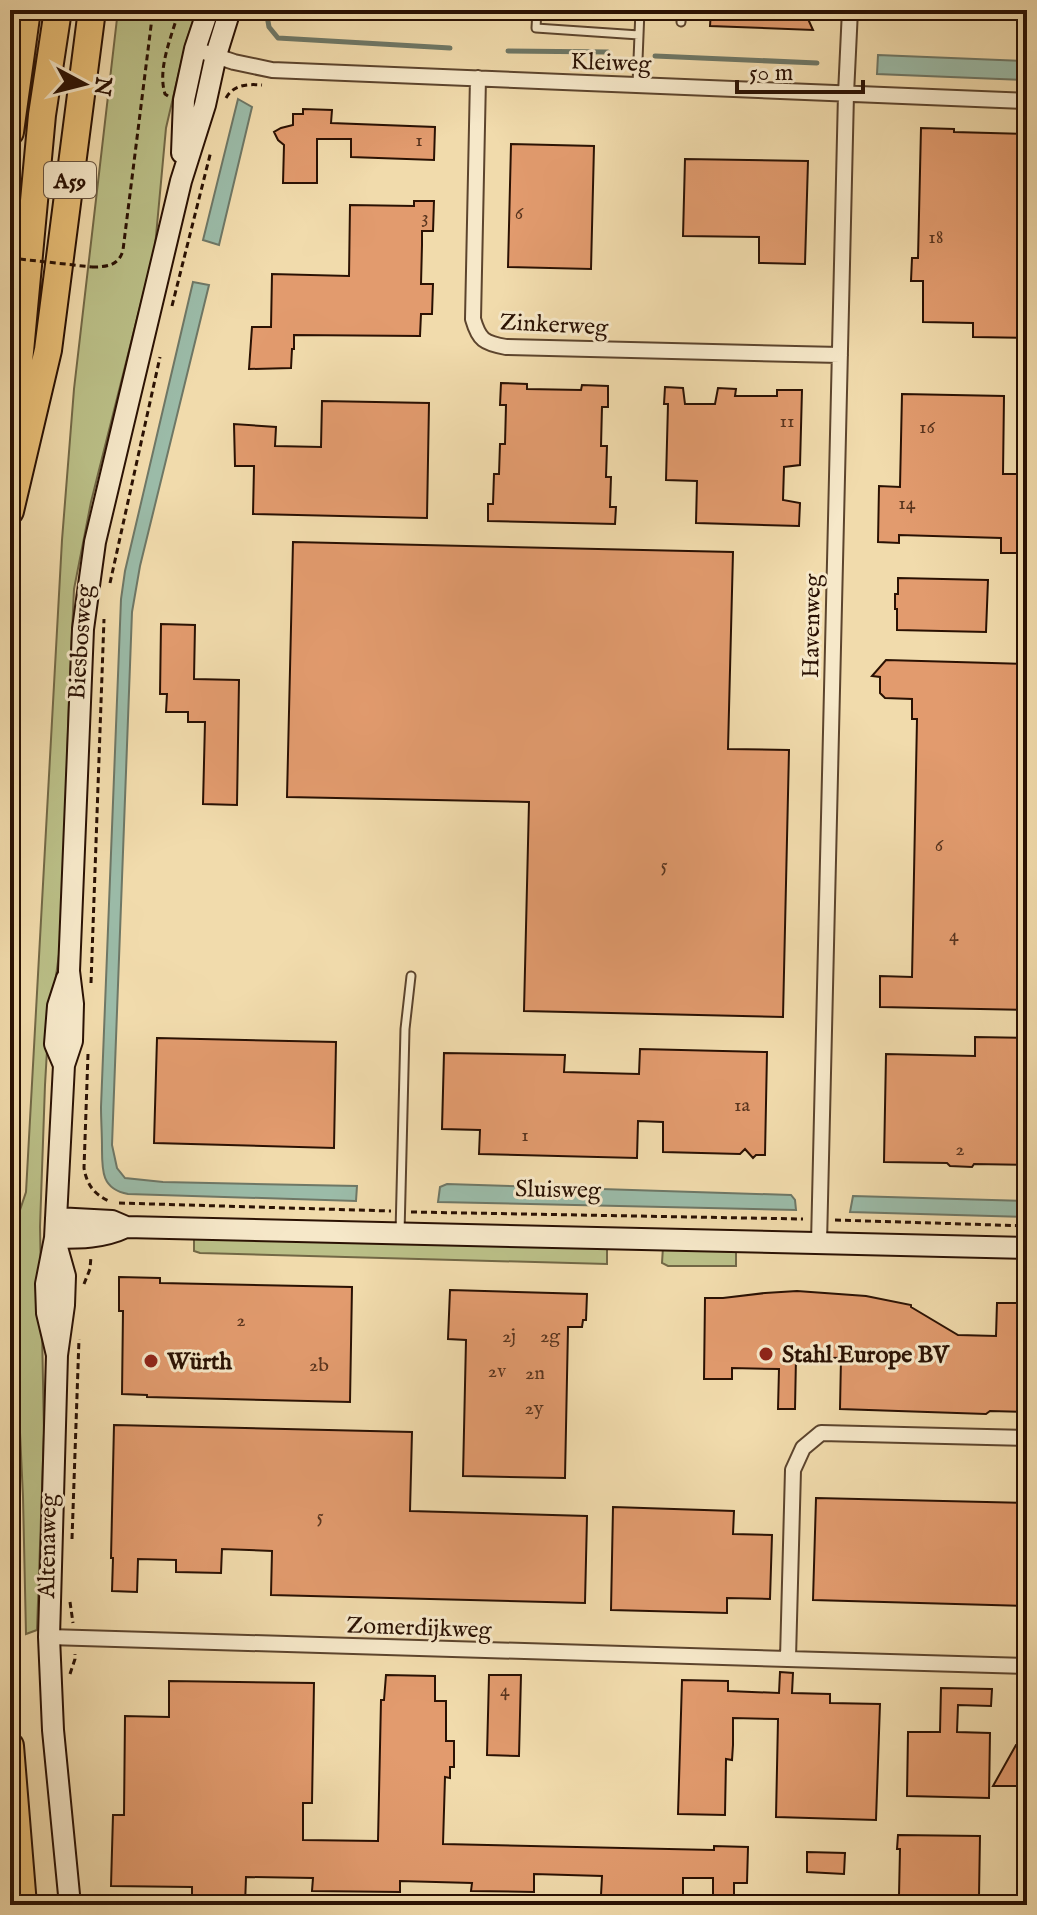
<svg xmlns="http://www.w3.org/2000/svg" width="1037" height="1915" font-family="'IM FELL English',serif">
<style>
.green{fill:#bbc088;stroke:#726846;stroke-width:2}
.water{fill:#9bbba8;stroke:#6e7766;stroke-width:2}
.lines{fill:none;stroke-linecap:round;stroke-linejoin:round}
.stream{stroke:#6e7766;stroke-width:5}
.building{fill:#e29b6e;stroke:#2a1103;stroke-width:2}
.lane-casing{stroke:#5c442d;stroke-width:11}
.street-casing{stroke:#5c442d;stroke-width:18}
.secondary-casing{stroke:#2a1103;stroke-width:24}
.highway-casing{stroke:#2a1103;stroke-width:30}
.path{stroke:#2a1103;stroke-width:3;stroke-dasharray:6 4;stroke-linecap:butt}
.lane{stroke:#f6e8c9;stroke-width:7}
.street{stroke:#f6e8c9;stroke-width:14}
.secondary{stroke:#f6e8c9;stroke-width:20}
.highway{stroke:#e8be76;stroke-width:26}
.path-bridge{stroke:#2a1103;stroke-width:3;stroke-dasharray:6 4;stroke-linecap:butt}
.poi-dot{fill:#8f2418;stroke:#f6e8c9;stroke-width:3}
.labels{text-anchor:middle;stroke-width:6;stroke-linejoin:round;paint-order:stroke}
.number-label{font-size:20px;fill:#58341e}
.shield{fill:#f6e8c9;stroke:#67523e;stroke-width:2}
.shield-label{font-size:22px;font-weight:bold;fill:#2a1103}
.street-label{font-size:24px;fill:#2a1103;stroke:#f6e8c9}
.poi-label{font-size:24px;font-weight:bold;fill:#2a1103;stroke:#f6e8c9;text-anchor:start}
</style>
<rect width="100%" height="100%" fill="#f1dbac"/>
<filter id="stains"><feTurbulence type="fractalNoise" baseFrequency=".0025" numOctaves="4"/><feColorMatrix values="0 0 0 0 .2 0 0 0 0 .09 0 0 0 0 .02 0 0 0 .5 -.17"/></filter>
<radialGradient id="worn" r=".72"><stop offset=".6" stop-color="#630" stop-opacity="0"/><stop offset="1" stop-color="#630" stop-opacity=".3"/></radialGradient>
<path class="green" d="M118,10H197L186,42L166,128L155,247L91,502L74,589L69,698L62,933L48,1033L45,1085L40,1227L44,1433L37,1630L26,1634L23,1497L17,1368L20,1210L26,1192L62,540L74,389Z
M194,1236L607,1246V1264L200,1253L194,1251Z
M663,1247L736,1249V1266H668L662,1263Z"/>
<path class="water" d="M878,55L1027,61V80L877,74Z
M238,99L252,107L219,245L203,240Z
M193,282L209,285L140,566L132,612L112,1145L117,1168L125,1178L163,1182L357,1186L356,1201L128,1194C101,1189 102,1170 102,1147C102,1134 101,1120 101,1107L121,599L125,571Z
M447,1184L791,1195L795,1200L796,1210L438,1202L440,1187Z
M853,1196L1027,1201V1217L850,1212Z"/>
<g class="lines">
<path class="stream" d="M266,10L269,27L278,38L450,48
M508,51L608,52
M655,56L817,63"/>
</g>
<path class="building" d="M711,10H804L813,30L710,26Z
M303,109L332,110L331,123L435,127L434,160L351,157V139H317V183H283L284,145L278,140L274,132L281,128L293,125V114H303Z
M921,128L954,129V132L1027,134V338L973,337V323L923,322V281H911L912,258H918Z
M511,144L594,146L591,269L508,267Z
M685,159L808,161L805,264L759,263V237L683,236Z
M414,201H434L433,231H422V245L421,284H433L432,314H421L420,336L294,335V349H292L291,368L249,369L252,327H271L272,274L349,276L350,205L414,206Z
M501,383L527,384V389L581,390L582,385L608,386V407H602L601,446H607L606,477H611L610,507H616L615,524L488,521V504H493L494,474H499L500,444H505L506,405H500Z
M665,387L683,388L685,404H715L718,388L736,389L735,396H777V390H802L800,465L784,467L783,500L800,503L799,526L696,523L697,481L666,480L668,404H664Z
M902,394L1004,396L1003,474H1027V553H1001V538L899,535V543L878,542L879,486L900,487Z
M322,401L429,403L427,518L253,514L254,466H235L234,424L276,427L275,446L321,447Z
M293,542L733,552L728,749L789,750L783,1017L524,1011L529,802L287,797Z
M898,578L988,580L986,632L897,630V609H895V594H898Z
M161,624L195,625L194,679L239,680L237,805L203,804L205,722H188V712H166L167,694H160Z
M886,660L1027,664V1010L880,1007V976L912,977L917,719H912V699L885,698L880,693V677L872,676Z
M975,1037L1027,1038V1165L974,1164L972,1167L950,1166L947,1163L884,1162L886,1054L975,1056Z
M157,1038L336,1042L334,1148L154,1143Z
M640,1049L767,1052L765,1155H756L753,1158L745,1149L740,1154L663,1152V1122L638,1121L637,1158L479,1154L480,1130L442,1129L444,1053L565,1055L564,1072L639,1074Z
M119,1277L160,1278V1283L352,1287L350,1402L147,1397V1395L122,1394L123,1311H119Z
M450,1290L587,1294L586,1320H583L582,1327H568L565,1478L463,1476L466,1340L448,1339Z
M797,1291L866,1296L911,1305V1307L958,1335L996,1336L997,1303H1027V1375L1024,1377V1412L990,1411L986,1414L840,1409L841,1358L796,1357L795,1409H778L779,1369L732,1368V1379H704L705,1298H723L765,1293Z
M114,1425L412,1432L410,1511L587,1516L585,1603L271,1595L272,1551L222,1549L221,1573L176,1572V1560L138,1559L137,1592L112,1591L113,1558H111Z
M816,1498L1027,1503V1606L813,1600Z
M613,1507L734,1511L733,1534L772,1535L770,1599L727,1598V1613L611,1610Z
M780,1672L793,1673L792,1693L830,1694V1703L880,1704L876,1820L776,1817L778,1719L733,1718V1745L732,1760L726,1759L725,1815L678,1814L682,1680L728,1681V1691L779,1693Z
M386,1675L435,1676V1701H446V1741H454V1767H450V1778L445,1777L443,1844L714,1850V1846L748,1847L747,1883H734V1899L713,1898V1878H683V1897L601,1895L602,1876L534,1874V1892L471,1891L472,1883L400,1881V1892L312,1891L313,1878L246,1877L245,1905H192V1887L111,1886L113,1815H124L125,1716L169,1717V1681L314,1683L312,1803H303V1840L378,1841L381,1700H384Z
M489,1675H521L519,1756L487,1755Z
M941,1688L992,1689L991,1706L958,1705L957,1732L990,1733L989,1798L907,1796L908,1732H940Z
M1016,1745H1027V1786H993Z
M898,1835L980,1836L979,1897L899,1896L900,1849H897Z
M807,1852L845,1853L844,1874L807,1872Z"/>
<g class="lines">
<defs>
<path id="lane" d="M537,10L536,28L639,35
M681,22L682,10
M637,85L640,10
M400,1233L405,1029L411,976"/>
<path id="street" d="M195,49L234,62L272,70L1027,101
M478,78L473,319C479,340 484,343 506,347L840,355
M819,1243L846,94L850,10
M49,1637L1027,1666
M788,1658L793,1470L803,1448L821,1433L1027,1438"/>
<path id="secondary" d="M182,153L184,100L195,49L208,10
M64,1065L55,1044L58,1006L67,978
M56,1218L112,1221L126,1227L1027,1248
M55,1238C80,1238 103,1238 126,1227
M56,1244L65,1276L64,1305L57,1355L49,1637L53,1730L70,1905
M57,1355L47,1313L46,1284L55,1238L64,1065L72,1041L73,1004L69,971L83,629L95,542L181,181L205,105L216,55L230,10"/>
<path id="highway" d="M10,132L27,10
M13,445L15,405L42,115L58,10
M10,511L48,350L92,10
M10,1746L23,1905"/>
</defs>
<use href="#lane" class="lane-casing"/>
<use href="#street" class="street-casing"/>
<use href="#secondary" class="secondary-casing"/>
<use href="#highway" class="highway-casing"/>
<path class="path" d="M168,96L165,94C157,68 172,36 179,10
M226,98C234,84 248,84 262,85
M92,267C106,267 119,266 123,250L153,10
M172,306L211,151
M110,583L160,357
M91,983L104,619
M88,1054L84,1168C87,1186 95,1195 111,1202
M119,1203L391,1211
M411,1212L803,1219
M835,1220L1027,1226
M84,1284L90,1269L91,1256
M72,1539L79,1339
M70,1602L73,1623
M70,1674L75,1659V1654"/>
<use href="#lane" class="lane"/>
<use href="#street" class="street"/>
<use href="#secondary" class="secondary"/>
<use href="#highway" class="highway"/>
<path class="path-bridge" d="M10,258L92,267"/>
</g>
<g class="poi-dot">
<circle cx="766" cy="1354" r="8"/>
<circle cx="151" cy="1361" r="8"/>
</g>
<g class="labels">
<g class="number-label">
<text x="419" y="146">1</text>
<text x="519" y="219">6</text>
<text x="425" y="223">3</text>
<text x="936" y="243">18</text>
<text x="787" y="427">11</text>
<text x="927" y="433">16</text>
<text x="907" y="509">14</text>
<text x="939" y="851">6</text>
<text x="664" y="871">5</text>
<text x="954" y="941">4</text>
<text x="742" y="1111">1a</text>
<text x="525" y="1141">1</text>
<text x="960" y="1155">2</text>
<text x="241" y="1326">2</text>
<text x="509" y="1342">2j</text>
<text x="550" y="1342">2g</text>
<text x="319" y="1371">2b</text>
<text x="497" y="1377">2v</text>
<text x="535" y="1379">2n</text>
<text x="534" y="1414">2y</text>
<text x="320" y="1522">5</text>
<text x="505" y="1696">4</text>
</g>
<rect class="shield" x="44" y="162" width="52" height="36" rx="6"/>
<g class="shield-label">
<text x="70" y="188">A59</text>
</g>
<g class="street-label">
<text transform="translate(611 62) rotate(2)" y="8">Kleiweg</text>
<text transform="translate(554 324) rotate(3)" y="8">Zinkerweg</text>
<text transform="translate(811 626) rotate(-89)" y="8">Havenweg</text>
<text transform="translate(80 642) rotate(-86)" y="8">Biesbosweg</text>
<text transform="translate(558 1189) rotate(1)" y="8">Sluisweg</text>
<text transform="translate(47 1546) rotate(-89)" y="8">Altenaweg</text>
<text transform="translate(419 1627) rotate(2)" y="8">Zomerdijkweg</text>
</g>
<g class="poi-label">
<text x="782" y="1362">Stahl Europe BV</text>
<text x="167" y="1369">Würth</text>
</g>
</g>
<rect width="1037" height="1915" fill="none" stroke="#f1dbac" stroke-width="40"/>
<rect x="12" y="12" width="1013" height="1891" fill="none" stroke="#2a1103" stroke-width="4"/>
<rect x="20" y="20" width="997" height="1875" fill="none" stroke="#2a1103" stroke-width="2"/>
<g transform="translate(84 84) rotate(97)" stroke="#f6e8c9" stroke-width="6" paint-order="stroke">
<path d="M0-6L14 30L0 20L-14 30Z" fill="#2a1103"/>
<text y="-12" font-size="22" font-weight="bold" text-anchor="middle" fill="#2a1103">N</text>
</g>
<path d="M737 80v12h126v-12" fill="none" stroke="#2a1103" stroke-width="4"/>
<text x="749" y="80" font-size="24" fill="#2a1103" stroke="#f6e8c9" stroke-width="6" paint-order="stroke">50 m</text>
<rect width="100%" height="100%" filter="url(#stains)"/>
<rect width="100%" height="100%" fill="url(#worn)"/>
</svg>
